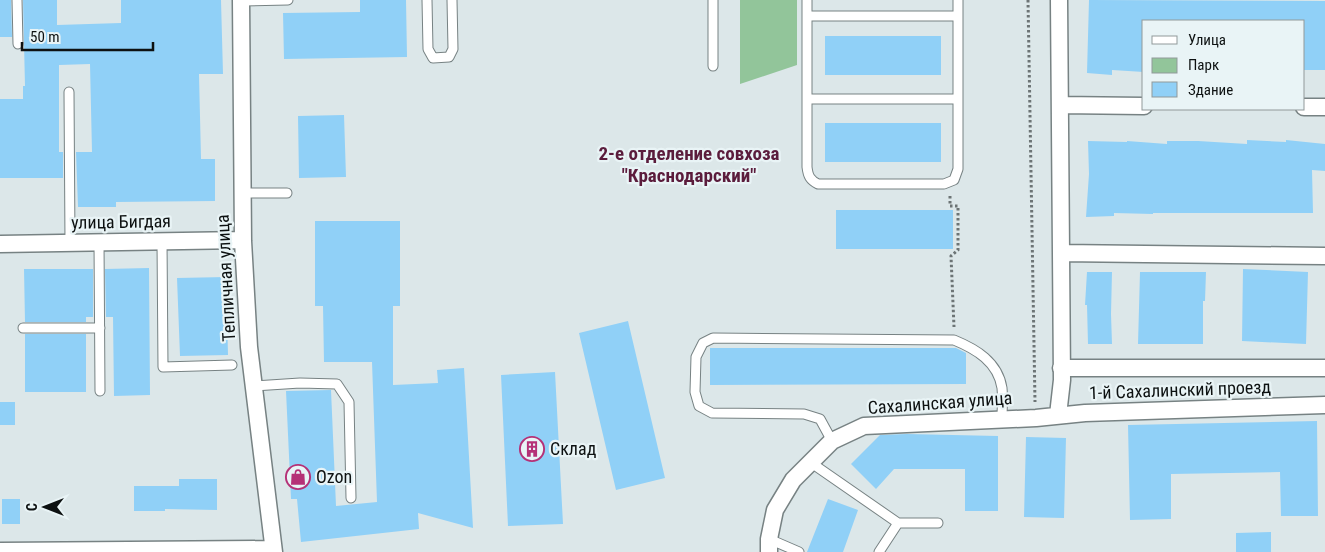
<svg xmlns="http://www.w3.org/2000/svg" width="1325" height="552" font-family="'Roboto Condensed',sans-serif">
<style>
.green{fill:#92c59a}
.building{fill:#90d0f7}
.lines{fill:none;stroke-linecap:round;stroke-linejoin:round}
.service-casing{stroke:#778283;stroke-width:11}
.minor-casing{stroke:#778283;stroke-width:19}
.path{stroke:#6c7475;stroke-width:3;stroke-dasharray:2.5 2.5;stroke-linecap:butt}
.service{stroke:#fff;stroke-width:9}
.minor{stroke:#fff;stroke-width:16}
.labels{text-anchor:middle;stroke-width:4.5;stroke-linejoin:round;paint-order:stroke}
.street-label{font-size:18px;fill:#0d1111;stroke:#e9f4f6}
.poi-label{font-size:18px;fill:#0d1111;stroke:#e9f4f6;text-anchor:start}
.neighbourhood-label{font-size:19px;font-weight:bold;fill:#5b1c3c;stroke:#e9f4f6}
</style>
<rect width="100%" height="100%" fill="#dce7e9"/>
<path class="green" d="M740,0H797V65L740,84Z"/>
<path class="building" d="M0,0H11L12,37H0Z
M23,0H57V25L121,23V0H221L223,74H199L201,159H215V201L116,202V207H78L76,152H92L90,64L59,65V152H63V178H0V99H23V86H25Z
M360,0H406L407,57L284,59L283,13L360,12Z
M1089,0L1325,1V70H1304V21H1144V72L1112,70V75L1087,73Z
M825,36H941V75H825Z
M344,115L346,177L299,178L298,116Z
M825,123H941V162H825Z
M1247,140L1286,142V140L1325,144V171L1312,170L1313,213H1153V214L1114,213V216L1086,217L1089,174L1088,141L1127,142V141L1167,144V141H1198L1247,144Z
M836,210H953V249H836Z
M315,221H400V306H393V385L438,383L437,370L464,368L473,528L418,513L419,529L301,542L297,499H291L286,391L331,390L336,506L377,502L372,362H324L323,306H315Z
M149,268L150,395L114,396L113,317H106L105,269Z
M24,269H93V317H86V322H25Z
M1243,269L1308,272L1306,344L1242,341Z
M1087,272H1112L1111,314L1112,344H1088L1087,305H1085Z
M1140,272H1206L1205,301H1203V344H1138Z
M226,277L228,355L180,356L177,278Z
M628,321L665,478L616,490L579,333Z
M25,334H86V392H25Z
M710,348H956L966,353V384L710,385Z
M555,372L563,524L508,526L501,375Z
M0,402H15V425H0Z
M1317,421L1318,516H1281L1280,472L1171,474V519L1130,520L1128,425Z
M907,434L998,436V511H965V469H894L876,489L851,464L880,435Z
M1026,437L1066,438L1064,518L1024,517Z
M179,479H217V510L165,509V511H134V486H179Z
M2,499H20V524H2Z
M828,499L858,510L843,552H807Z
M1271,532V552H1236V533Z"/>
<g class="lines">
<defs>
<path id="service" d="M17,0L18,44
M427,0L428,49L433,58L449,57L453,49L452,0
M713,0V66
M807,0V167C808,176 810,180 818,184H944L954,180L958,169V0
M241,1L288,0
M807,16H958
M69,92L70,243
M807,99H958
M242,193H287
M162,241L163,367L232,365
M99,242L100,391
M23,328H100
M254,386L300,383L337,384L349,402L351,498
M832,441L820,419L804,414L712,413L699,406L695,392L696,357L703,343L713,338L954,340C976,349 998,362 1002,388C1003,398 1002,409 1002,419
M810,462L898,523L879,552
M898,523H938
M769,539L799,552"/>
<path id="minor" d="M241,0L243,241L249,347L274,552
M1060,105L1144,106
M1304,107H1325
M0,244L243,240
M1061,253L1325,256
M1061,368H1325
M1058,415L1062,380L1059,0
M0,551L273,549
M769,552V539L775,510L793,480L832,441L864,426L1036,418L1085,413L1325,405"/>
</defs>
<use href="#service" class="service-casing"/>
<use href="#minor" class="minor-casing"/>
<path class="path" d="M1028,0L1035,402
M950,196V206H958V250L951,256L954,327"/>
<use href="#service" class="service"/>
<use href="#minor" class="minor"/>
</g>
<defs>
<symbol id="building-ring" viewBox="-11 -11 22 22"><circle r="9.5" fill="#e9f4f6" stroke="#b53177" stroke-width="1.5"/><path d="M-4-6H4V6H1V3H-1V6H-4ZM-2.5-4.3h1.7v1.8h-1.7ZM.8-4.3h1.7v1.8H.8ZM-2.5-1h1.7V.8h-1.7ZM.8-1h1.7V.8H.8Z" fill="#b53177"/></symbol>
<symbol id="shop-ring" viewBox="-11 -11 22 22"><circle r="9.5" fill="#e9f4f6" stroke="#b53177" stroke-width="1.5"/><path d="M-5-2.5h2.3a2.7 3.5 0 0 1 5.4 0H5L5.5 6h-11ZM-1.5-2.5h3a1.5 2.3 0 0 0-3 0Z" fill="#b53177"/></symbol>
</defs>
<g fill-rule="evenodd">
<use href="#building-ring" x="518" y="435" width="28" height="28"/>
<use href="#shop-ring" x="284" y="463" width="28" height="28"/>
</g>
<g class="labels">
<g class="street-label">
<text transform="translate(121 222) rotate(-1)" y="6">улица Бигдая</text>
<text transform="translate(226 278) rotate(-93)" y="6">Тепличная улица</text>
<text transform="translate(1180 390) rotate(-2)" y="6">1-й Сахалинский проезд</text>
<text transform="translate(940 403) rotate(-4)" y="6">Сахалинская улица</text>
</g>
<g class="poi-label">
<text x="550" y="455">Склад</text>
<text x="316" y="483">Ozon</text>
</g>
<g class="neighbourhood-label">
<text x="689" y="160">2-е отделение совхоза<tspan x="689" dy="22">"Краснодарский"</tspan></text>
</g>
</g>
<rect x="1142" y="20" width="162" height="90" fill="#e9f4f6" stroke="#91999a"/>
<rect x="1152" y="36" width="25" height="8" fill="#ffffff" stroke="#91999a"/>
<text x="1188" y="45" font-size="15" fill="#0d1111">Улица</text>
<rect x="1152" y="58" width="25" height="15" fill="#92c59a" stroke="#91999a"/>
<text x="1188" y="70" font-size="15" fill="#0d1111">Парк</text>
<rect x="1152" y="82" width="25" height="15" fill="#90d0f7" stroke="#91999a"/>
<text x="1188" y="95" font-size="15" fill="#0d1111">Здание</text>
<g transform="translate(45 507) rotate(270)" stroke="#e9f4f6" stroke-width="4" paint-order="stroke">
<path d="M0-4L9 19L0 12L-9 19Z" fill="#0d1111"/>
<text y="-8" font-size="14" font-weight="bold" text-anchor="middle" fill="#0d1111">С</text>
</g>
<path d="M22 42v8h131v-8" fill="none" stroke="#0d1111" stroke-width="2.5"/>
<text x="30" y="42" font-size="15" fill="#0d1111" stroke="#e9f4f6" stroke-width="4" paint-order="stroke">50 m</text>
</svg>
